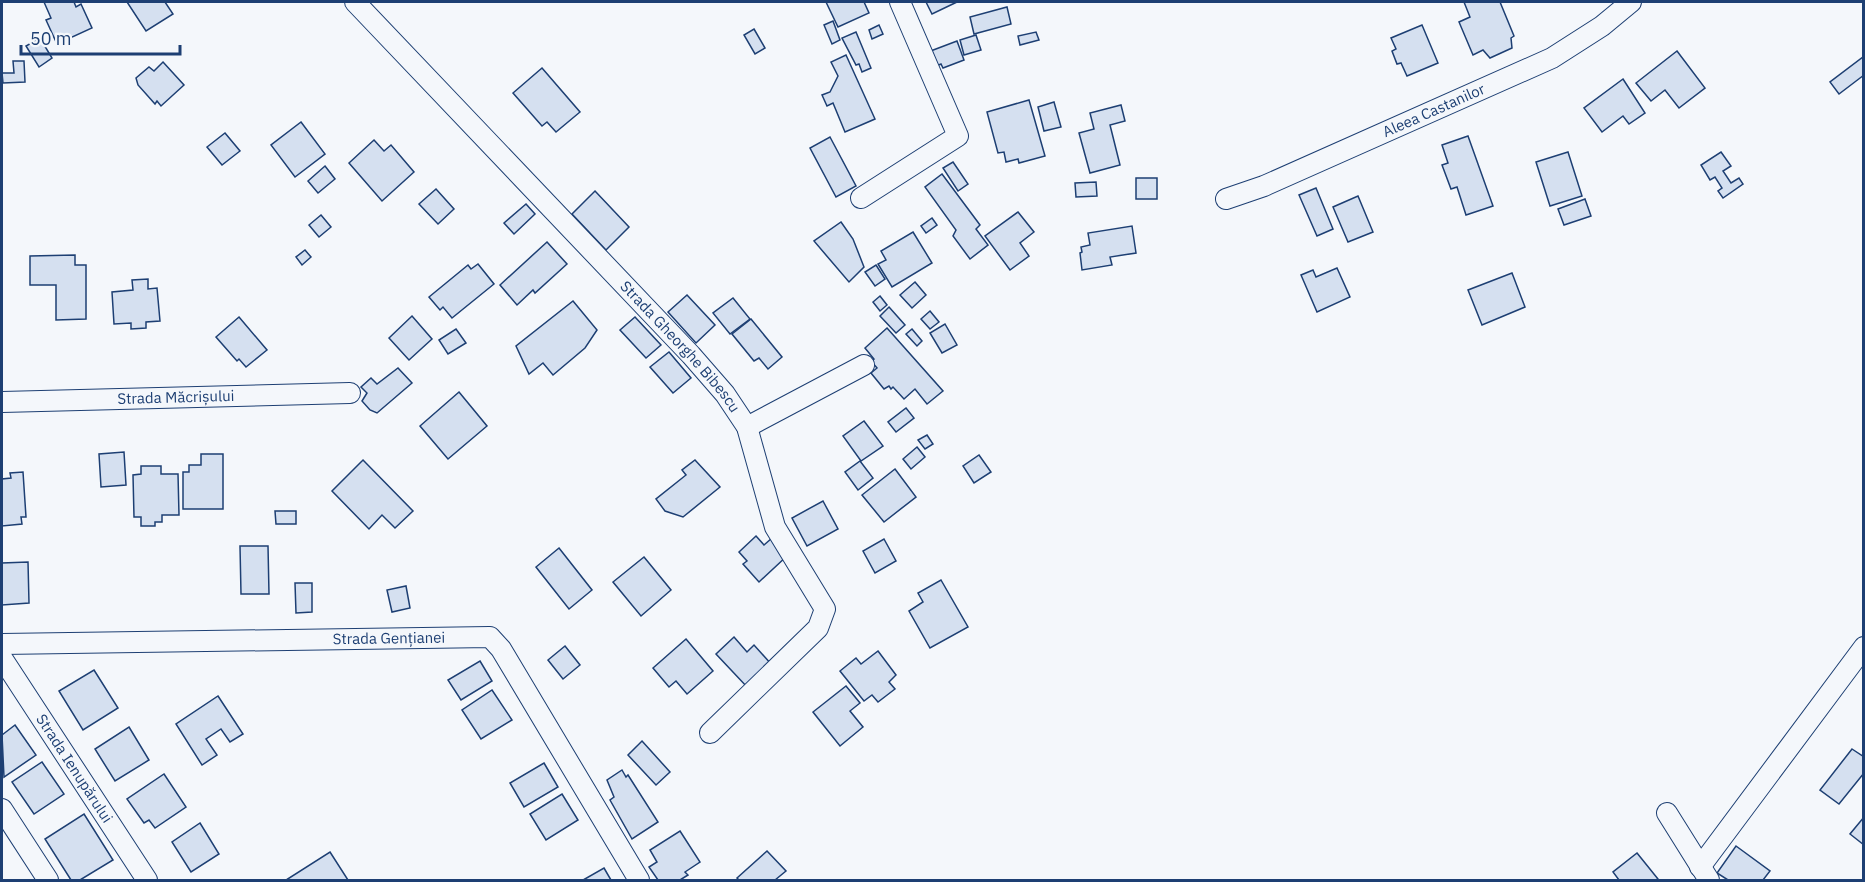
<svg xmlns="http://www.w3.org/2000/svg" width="1865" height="882" font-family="'IBM Plex Sans',sans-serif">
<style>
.building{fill:#d5e0f0;stroke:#1d3f73;stroke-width:1.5}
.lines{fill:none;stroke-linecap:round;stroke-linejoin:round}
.minor-casing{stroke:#1d3f73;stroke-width:22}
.minor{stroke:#f4f7fb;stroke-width:20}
.labels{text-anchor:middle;stroke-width:4.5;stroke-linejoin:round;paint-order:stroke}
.street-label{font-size:15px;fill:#1d3f73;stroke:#f4f7fb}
</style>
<rect width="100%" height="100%" fill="#f4f7fb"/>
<!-- building -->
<g class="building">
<path d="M44,2H74L76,7L81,4L92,28L57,44L46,20L51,18Z"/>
<path d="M127,2H165L173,14L146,31Z"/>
<path d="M826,2H864L869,13L838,27Z"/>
<path d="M926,2H957L932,14Z"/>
<path d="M1464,2H1500L1514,36L1511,38L1512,48L1490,58L1483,50L1473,55L1459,22L1470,17Z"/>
<path d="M1007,7L1011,24L974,34L970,17Z"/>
<path d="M833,21L840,40L832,44L824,25Z"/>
<path d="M879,25L883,34L872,39L869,30Z"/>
<path d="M1422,25L1438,63L1407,76L1401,63L1397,64L1392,51L1396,49L1391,38Z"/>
<path d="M754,29L765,48L755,54L744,35Z"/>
<path d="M856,32L871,68L862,72L859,64L856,65L842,38Z"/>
<path d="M1036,32L1039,40L1020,45L1018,36Z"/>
<path d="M976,35L981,50L964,55L960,40Z"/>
<path d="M40,38L52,58L39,67L26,46Z"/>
<path d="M957,41L964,60L943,68L941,64L934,67L928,52Z"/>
<path d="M1677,51L1705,88L1679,108L1665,90L1651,101L1636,83Z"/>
<path d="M846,55L875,119L845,132L833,103L827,106L822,95L830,92L838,76L831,62Z"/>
<path d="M1863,57L1864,75L1839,94L1830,82Z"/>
<path d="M13,61H24L25,82L3,83L2,73H14Z"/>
<path d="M163,62L184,85L161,106L157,101L155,104L138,85L136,78L149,67L154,71Z"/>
<path d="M542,68L580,112L556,132L547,122L542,126L513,93Z"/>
<path d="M1623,79L1645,113L1629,124L1623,116L1602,132L1584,108Z"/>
<path d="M1029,100L1045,156L1019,163L1018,159L1006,162L1004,152L998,153L987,112Z"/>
<path d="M1054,102L1061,127L1044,131L1038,107Z"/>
<path d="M1121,105L1125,121L1110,125L1120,165L1090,173L1079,133L1094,129L1090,113Z"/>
<path d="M301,122L325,154L295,177L271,145Z"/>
<path d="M225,133L240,151L222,165L207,147Z"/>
<path d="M1468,136L1493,206L1466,215L1457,187L1451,189L1442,165L1448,163L1442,145Z"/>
<path d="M830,137L856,186L836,197L810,148Z"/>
<path d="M374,140L384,151L391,145L414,172L382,201L349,163Z"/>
<path d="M1568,152L1582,196L1550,206L1536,162Z"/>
<path d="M1721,152L1731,166L1723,171L1731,183L1739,178L1743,184L1723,198L1718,191L1722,188L1715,177L1710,180L1701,165Z"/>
<path d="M953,162L968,184L958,191L943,168Z"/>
<path d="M325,166L335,179L318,193L308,181Z"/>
<path d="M942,174L980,225L976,229L988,245L970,259L953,236L956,230L925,187Z"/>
<rect x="1136" y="178" width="21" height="21"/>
<path d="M1096,182L1097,196L1076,197L1075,183Z"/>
<path d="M1316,188L1333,229L1317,236L1299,195Z"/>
<path d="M436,189L454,209L438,224L419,204Z"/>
<path d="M595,191L629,227L606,250L572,214Z"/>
<path d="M1358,196L1373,232L1348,242L1333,207Z"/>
<path d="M1585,199L1591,216L1564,225L1558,209Z"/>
<path d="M526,204L535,214L514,234L504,223Z"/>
<path d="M1018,212L1034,232L1020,243L1029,256L1010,270L985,236Z"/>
<path d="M321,215L331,227L319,237L309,225Z"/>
<path d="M932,218L937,225L926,233L921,226Z"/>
<path d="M841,222L853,239L864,267L849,282L814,241Z"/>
<path d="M1132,226L1136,253L1110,257L1112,265L1082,270L1080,253L1082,252L1081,247L1090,245L1088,233Z"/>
<path d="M913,232L932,263L892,287L878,264L886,260L881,251Z"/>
<path d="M547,242L567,264L535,293L533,290L517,305L500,285Z"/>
<path d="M305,250L311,257L302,265L296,257Z"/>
<path d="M75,255V265H86V319L56,320V285H30V256Z"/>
<path d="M478,264L494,284L452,318L443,307L440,310L429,297L468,265L471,269Z"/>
<path d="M876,265L885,279L875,286L865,272Z"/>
<path d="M1337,268L1350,297L1317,312L1301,275L1313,270L1316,277Z"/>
<path d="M1512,273L1525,307L1482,325L1468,290Z"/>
<path d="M148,279V289L157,288L160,321L146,322V328L131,329V323L114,324L112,292L133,290L132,280Z"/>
<path d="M915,282L926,295L912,308L900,295Z"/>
<path d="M687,295L715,325L696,343L668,312Z"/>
<path d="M880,296L887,305L880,311L873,302Z"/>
<path d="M733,298L750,319L730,334L713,313Z"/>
<path d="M573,301L597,330L585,348L553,375L543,363L529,374L516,346Z"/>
<path d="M889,307L905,325L896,333L880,316Z"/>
<path d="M930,311L939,322L930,329L921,319Z"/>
<path d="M412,316L432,339L409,360L389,338Z"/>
<path d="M239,317L267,350L246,367L239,359L237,361L216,337Z"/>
<path d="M635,317L661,345L646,358L620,330Z"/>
<path d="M751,319L782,357L768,369L759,358L754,361L732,334Z"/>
<path d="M945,324L957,345L942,353L930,333Z"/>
<path d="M887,328L943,391L927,404L915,389L904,399L893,387L891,389L889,386L884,389L871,373L877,368L871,361L874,359L865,348Z"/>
<path d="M456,329L466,343L448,354L439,340Z"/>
<path d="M912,329L922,341L917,346L906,334Z"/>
<path d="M669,352L691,378L673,393L650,367Z"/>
<path d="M398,368L412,383L377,413L370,410L362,401L367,393L361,387L371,378L377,384Z"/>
<path d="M459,392L487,426L448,459L420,426Z"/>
<path d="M906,408L914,418L896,432L888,422Z"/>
<path d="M864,421L883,446L861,461L843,436Z"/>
<path d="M927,435L933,444L925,449L918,440Z"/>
<path d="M917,447L925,457L911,469L903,459Z"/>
<path d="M124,452L126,485L101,487L99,454Z"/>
<path d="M201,454H223V509H183V472H189V465H201Z"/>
<path d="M979,455L991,472L974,483L963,466Z"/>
<path d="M363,460L413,511L395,528L382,515L369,529L332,491Z"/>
<path d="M695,460L720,487L683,517L665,511L656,499L686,475L682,470Z"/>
<path d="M860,461L873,478L858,490L845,472Z"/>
<path d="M141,466H161V474H178L179,515H162V522H155V526H141V517H134L133,475L141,474Z"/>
<path d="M895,469L916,497L884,522L862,495Z"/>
<path d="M23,472L26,517H21L22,524L2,526V479L11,478L10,473Z"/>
<path d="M823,501L838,529L807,546L792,518Z"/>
<path d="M275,511H296V524H276Z"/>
<path d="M756,536L764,545L772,538L788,555L759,582L743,564L747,561L739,552Z"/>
<path d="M884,539L896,561L875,573L863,551Z"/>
<path d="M240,546H268L269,594H241Z"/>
<path d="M559,548L592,590L569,609L536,567Z"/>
<path d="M644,557L671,590L641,616L613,582Z"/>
<path d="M28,562L29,603L2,605V563Z"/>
<path d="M941,580L968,627L930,648L909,611L923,602L918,593Z"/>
<path d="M295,583H312V612L296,613Z"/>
<path d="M406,586L410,608L392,612L387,590Z"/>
<path d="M734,637L747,652L754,645L772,665L748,688L716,654Z"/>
<path d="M686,639L713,671L687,694L676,681L669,687L653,668Z"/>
<path d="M565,646L580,665L563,679L548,660Z"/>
<path d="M878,651L896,675L889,682L895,689L878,702L872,695L864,701L840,671L856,658L861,664Z"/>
<path d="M480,661L492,681L461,700L448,680Z"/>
<path d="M94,670L118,708L83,730L59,691Z"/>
<path d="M846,686L860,703L850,711L863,727L840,746L813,712Z"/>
<path d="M492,690L512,720L481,739L462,710Z"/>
<path d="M218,696L243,734L230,742L221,729L206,739L217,755L202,765L176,724Z"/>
<path d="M15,725L36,755L4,777L2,735Z"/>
<path d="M129,727L149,760L115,781L95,749Z"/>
<path d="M642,741L670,772L656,785L628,755Z"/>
<path d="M1852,749L1864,757V773L1839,804L1820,790Z"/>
<path d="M42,762L64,794L34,814L12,782Z"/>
<path d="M544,763L558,787L524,807L510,783Z"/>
<path d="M622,770L626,777L628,775L658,822L632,839L610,800L614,797L607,780Z"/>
<path d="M164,774L186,807L155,828L149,820L144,823L127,799Z"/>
<path d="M562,794L578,820L546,840L530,814Z"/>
<path d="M84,814L113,860L80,880H71L45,839Z"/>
<path d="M1864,817V845L1850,834Z"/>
<path d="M200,823L219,854L191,872L172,842Z"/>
<path d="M680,831L700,862L685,872L688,875L680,880H658L649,867L657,862L650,850Z"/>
<path d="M1736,846L1770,871L1763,880H1728L1717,873Z"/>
<path d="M767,851L786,871L775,880H739L737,878Z"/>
<path d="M330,852L348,880H286Z"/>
<path d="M1637,853L1658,879L1656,880H1619L1613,872Z"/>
<path d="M604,868L611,880H583Z"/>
</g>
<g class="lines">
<!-- minor casing -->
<g class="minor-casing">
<g id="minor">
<path id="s1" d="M355,2L691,355L725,394L747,427L775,527L825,609L818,628L710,733"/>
<path d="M861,198L958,136L900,2"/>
<path id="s2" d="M1226,199L1264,186L1552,58L1602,26L1631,2"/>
<path id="s3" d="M2,402L350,393"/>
<path d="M747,427L864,365"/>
<path id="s4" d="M2,644L490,637L501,649L639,880"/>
<path id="s5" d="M2,658L147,880"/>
<path d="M2,809L48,880"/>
<path d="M1667,813L1709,880"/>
<path d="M1700,867L1864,647"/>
</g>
</g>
<!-- minor -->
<use href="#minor" class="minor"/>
</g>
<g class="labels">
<!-- street labels -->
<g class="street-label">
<text dy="5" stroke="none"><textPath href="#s2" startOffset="226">Aleea Castanilor</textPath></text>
<text dy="5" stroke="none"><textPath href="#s1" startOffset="474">Strada Gheorghe Bibescu</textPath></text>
<text dy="5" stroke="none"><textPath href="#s3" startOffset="174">Strada Măcrișului</textPath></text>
<text dy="5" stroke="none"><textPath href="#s4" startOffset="387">Strada Gențianei</textPath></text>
<text dy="5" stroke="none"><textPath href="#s5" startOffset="132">Strada Ienupărului</textPath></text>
</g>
</g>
<!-- border -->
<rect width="1865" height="882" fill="none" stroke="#1d3f73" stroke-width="6"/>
<!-- scale -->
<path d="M21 45v9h159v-9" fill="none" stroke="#1d3f73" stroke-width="3"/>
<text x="30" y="45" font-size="18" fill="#1d3f73" stroke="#f4f7fb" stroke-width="4.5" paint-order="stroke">50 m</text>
</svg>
